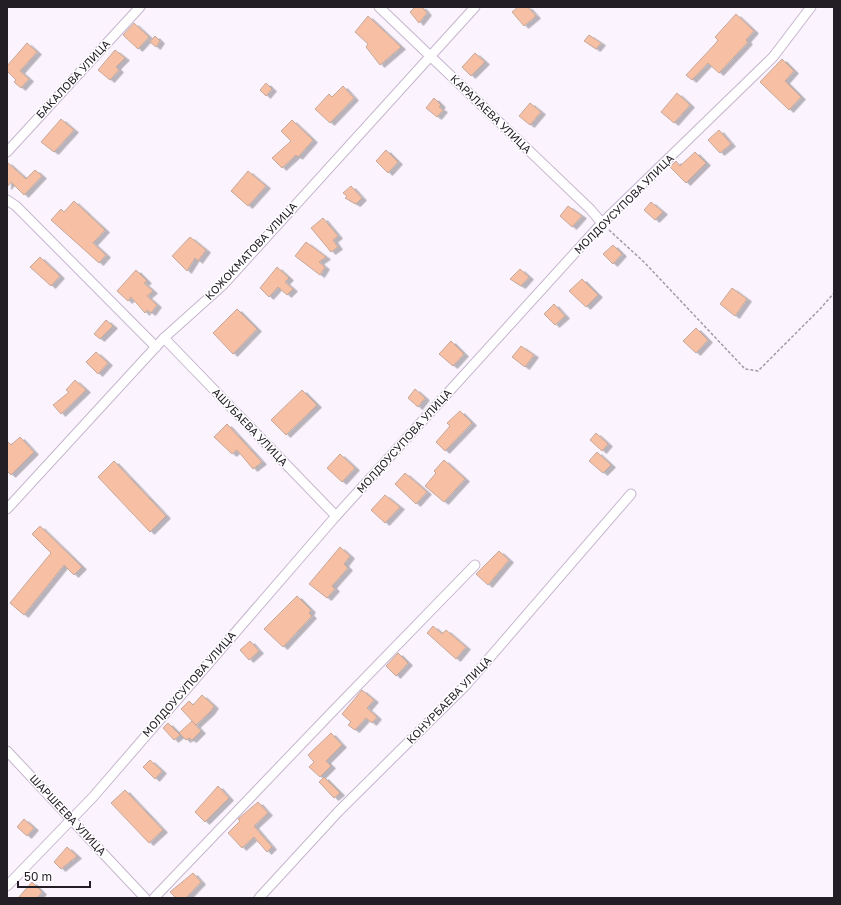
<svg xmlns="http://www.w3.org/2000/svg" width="841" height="905" font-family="'Golos Text',sans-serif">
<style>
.building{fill:#f7bfa4;stroke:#c6a89a;filter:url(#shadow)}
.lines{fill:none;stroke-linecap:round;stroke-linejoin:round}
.minor-casing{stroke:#c6b5ce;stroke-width:11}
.path{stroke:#a19ba5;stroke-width:1.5;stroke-dasharray:3 2;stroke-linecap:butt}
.minor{stroke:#fff;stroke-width:9}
.labels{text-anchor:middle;stroke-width:3;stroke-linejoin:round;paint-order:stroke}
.street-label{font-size:11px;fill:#231d26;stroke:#fff}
</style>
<defs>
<filter id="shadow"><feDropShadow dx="4.5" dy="2.5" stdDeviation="0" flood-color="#0004"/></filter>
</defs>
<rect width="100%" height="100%" fill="#fbf4ff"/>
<!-- building -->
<g class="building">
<path d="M415,7H422L427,13L419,23L410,12Z"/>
<path d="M518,7H528L536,16L524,26L512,12Z"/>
<path d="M736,14L754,31L746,40L748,42L719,73L708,63L692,80L686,75L716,43L718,40L715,37Z"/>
<path d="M368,16L401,47L380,65L366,47L368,44L355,32Z"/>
<path d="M134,23L149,37L138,49L123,35Z"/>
<path d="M589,35L601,43L596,49L584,41Z"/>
<path d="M155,36L160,41L156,47L150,42Z"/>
<path d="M27,43L37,52L20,71L29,79L21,88L14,82L16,80L7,71V66Z"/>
<path d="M115,50L125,58L116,67L119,70L110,80L98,70Z"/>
<path d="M475,53L485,62L471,76L462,67Z"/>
<path d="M782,59L794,71L785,81L801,97L789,110L760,82Z"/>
<path d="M266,83L272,89L266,96L260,90Z"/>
<path d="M343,86L354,98L330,123L315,109L329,94L332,97Z"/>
<path d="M677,93L690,105L674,123L661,112Z"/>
<path d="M434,98L441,105L439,107L443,110L437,117L426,108Z"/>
<path d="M530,103L541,112L530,125L519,116Z"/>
<path d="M61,119L74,130L54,152L41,142Z"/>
<path d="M292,120L313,140L298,157L296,155L282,168L272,158L291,141L281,131Z"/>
<path d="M719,130L731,144L720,153L708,140Z"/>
<path d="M386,150L398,162L388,173L376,161Z"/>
<path d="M695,152L706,163L686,183L670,167L676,161L680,166Z"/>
<path d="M7,162L26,179L35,170L42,176L24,195L11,182L7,187Z"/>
<path d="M248,171L266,186L248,206L231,191Z"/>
<path d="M351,186L362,198L356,204L345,198L347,196L343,193Z"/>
<path d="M74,201L105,230L93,243L106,255L99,263L51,220L61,209L64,212Z"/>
<path d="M651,202L663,212L655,220L644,210Z"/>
<path d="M568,206L582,216L572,227L560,216Z"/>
<path d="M323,218L338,236L333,240L338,247L331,252L311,228Z"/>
<path d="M190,237L206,250L198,261L195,258L187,271L172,256Z"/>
<path d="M306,242L326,257L319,262L325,267L320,275L295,256Z"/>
<path d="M613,245L622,254L613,264L603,254Z"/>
<path d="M40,257L60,276L51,286L30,267Z"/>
<path d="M277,267L289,278L285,282L293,289L287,295L278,287L269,297L260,288Z"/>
<path d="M520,269L529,277L521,286L510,279Z"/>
<path d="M136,270L147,281L144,283L153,291L147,296L157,305L151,313L147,310L145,313L131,297L128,301L117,291Z"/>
<path d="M582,279L598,295L586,307L569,291Z"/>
<path d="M732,288L747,299L735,316L720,304Z"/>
<path d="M554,304L565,316L555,325L544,314Z"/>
<path d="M237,309L257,329L233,354L213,333Z"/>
<path d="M106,320L113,326L100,339L94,334Z"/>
<path d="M696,328L708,340L696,353L683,341Z"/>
<path d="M451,341L464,354L453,366L439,354Z"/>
<path d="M521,346L534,355L525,367L512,357Z"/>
<path d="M96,352L108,363L98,374L86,362Z"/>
<path d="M75,380L86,390L61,414L53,405L69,392L66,390Z"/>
<path d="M415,389L425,398L418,407L408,398Z"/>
<path d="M302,390L317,405L286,435L271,420Z"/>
<path d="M460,411L472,423L445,451L436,442L450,426L447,423Z"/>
<path d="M227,424L262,462L253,469L237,450L232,454L214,437Z"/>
<path d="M596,433L608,444L602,451L590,440Z"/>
<path d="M20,437L34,452L11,475L7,471V441L11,445Z"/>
<path d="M597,452L611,465L603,473L589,461Z"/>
<path d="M340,454L355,468L342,482L327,468Z"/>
<path d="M444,460L465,479L444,502L425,486L436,473L434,471Z"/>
<path d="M114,461L166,516L150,532L98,477Z"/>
<path d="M405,473L427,492L416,504L395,484Z"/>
<path d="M385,495L400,507L385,523L371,510Z"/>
<path d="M40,526L82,567L74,575L64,565L24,615L10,603L51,553L32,534Z"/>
<path d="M340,547L350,556L344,564L348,568L332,586L335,589L327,598L309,584Z"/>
<path d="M499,551L509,560L488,585L476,574Z"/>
<path d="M297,596L311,610L309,613L312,616L283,647L264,629Z"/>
<path d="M433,626L442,634L446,630L466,647L456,659L427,633Z"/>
<path d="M250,641L259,651L249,660L240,650Z"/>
<path d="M398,653L408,663L396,676L386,666Z"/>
<path d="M362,690L374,700L367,708L377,717L372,723L366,718L355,730L348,725L351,722L342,714Z"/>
<path d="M202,695L214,706L210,712L196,725L181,709L189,701L193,705Z"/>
<path d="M192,721L201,731L192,740L189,738L186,740L179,733Z"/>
<path d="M168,723L180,735L174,740L163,728Z"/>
<path d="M331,733L342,745L326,761L331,766L320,777L309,767L314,762L308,755Z"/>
<path d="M150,760L162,771L155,779L143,767Z"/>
<path d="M324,777L340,793L334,798L319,782Z"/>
<path d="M218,786L229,798L205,822L195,812Z"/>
<path d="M125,790L163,830L149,843L111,803Z"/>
<path d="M258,802L268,813L254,826L272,847L267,852L254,837L242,848L228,833L240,821L238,819Z"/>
<path d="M24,819L34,828L27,836L17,827Z"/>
<path d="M67,847L77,856L61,869L54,862Z"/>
<path d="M193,873L201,882L186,898H176L170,892Z"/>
<path d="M32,882L42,892L37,898H18Z"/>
</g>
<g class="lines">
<!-- minor casing -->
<g class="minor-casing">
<g id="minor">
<path d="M379,7L590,209L602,223"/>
<path d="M7,152L140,7"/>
<path d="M7,200L16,206L156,347"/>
<path d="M164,338L336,516"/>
<path d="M7,509L164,338L223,285L475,7"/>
<path d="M7,751L145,898"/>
<path d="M7,886L93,797L336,516L602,223L773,57L811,7"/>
<path d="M154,898L333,711L475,565"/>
<path d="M259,898L338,812L466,685L631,494"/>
</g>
</g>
<!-- path -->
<path class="path" d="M609,230L644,262L745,369L758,371L821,308L834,293"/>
<!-- minor -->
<use href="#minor" class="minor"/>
</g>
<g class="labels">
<!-- street labels -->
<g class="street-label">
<text transform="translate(73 79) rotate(-47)" y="4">БАКАЛОВА УЛИЦА</text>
<text transform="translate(491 114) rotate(44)" y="4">КАРАЛАЕВА УЛИЦА</text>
<text transform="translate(624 204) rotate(-45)" y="4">МОЛДОУСУПОВА УЛИЦА</text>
<text transform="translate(251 251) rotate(-47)" y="4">КОЖОКМАТОВА УЛИЦА</text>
<text transform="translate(250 427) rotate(46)" y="4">АШУБАЕВА УЛИЦА</text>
<text transform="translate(404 441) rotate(-48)" y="4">МОЛДОУСУПОВА УЛИЦА</text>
<text transform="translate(189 684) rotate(-49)" y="4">МОЛДОУСУПОВА УЛИЦА</text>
<text transform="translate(449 700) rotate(-46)" y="4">КОНУРБАЕВА УЛИЦА</text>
<text transform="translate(68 815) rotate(47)" y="4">ШАРШЕЕВА УЛИЦА</text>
</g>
</g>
<!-- border -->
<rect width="841" height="905" fill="none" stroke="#231d26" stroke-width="16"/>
<!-- scale -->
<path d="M18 881v6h72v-6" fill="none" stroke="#231d26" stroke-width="2"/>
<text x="24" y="881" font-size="12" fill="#231d26" stroke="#ffffff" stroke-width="3" paint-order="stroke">50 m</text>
</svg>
